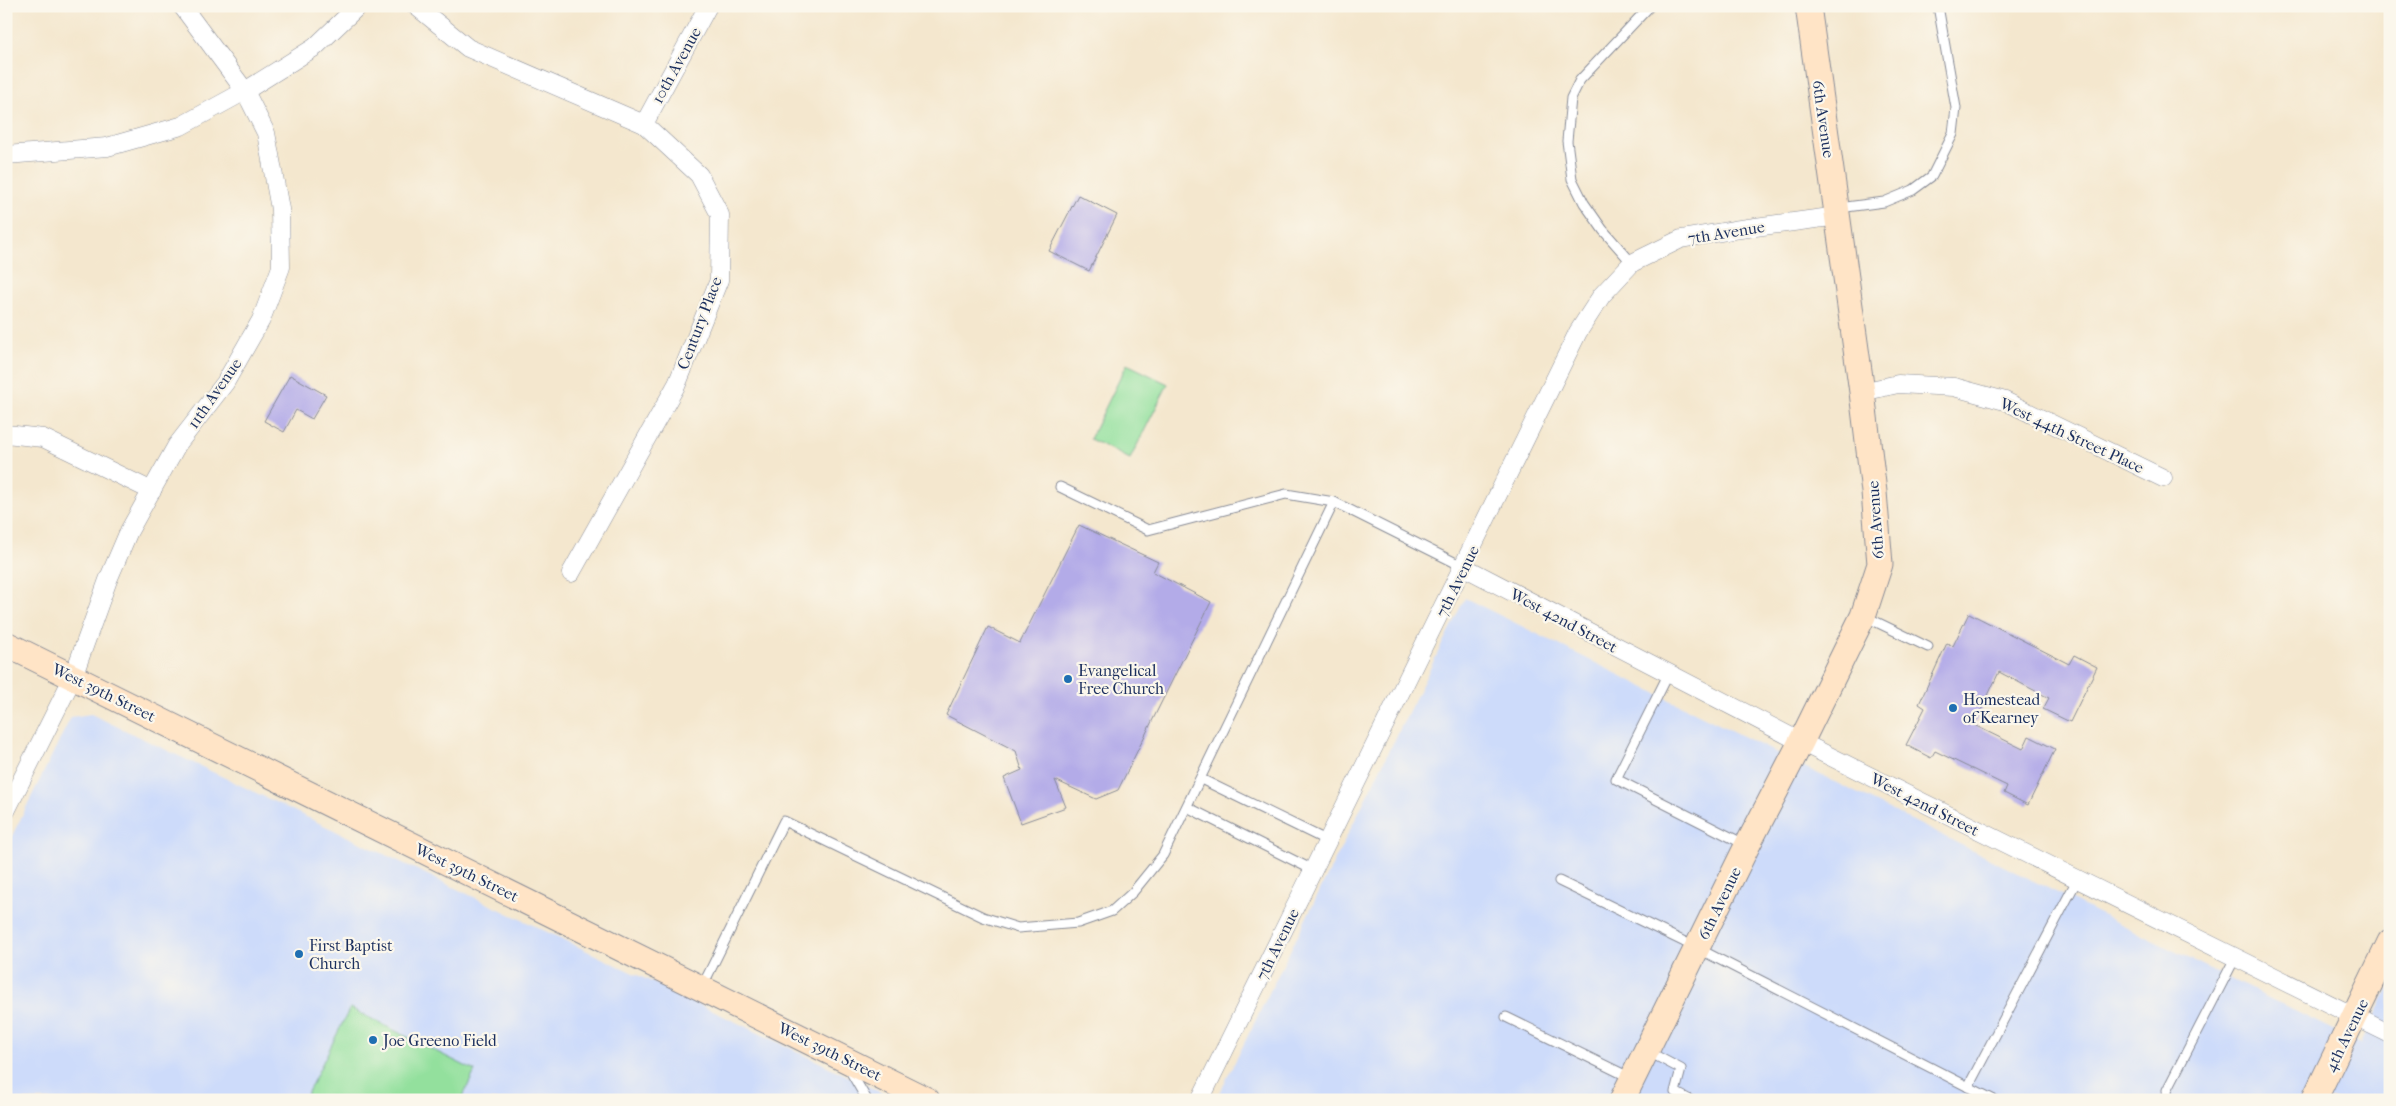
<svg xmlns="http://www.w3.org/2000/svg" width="2396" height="1106" font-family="'IM FELL French Canon',serif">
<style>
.built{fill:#cddbfa}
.green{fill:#93e09d;stroke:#57887e}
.building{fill:#b3abe8}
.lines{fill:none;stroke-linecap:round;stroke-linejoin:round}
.lane-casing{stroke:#888b96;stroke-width:11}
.street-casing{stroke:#888b96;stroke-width:19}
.secondary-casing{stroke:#888b96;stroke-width:27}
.lane{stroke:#fff;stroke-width:9}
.street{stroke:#fff;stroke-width:18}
.secondary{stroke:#ffe4c6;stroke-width:25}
.poi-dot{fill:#1f6fb2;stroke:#fbf7ec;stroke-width:2}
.labels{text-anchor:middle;stroke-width:4.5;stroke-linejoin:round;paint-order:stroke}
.street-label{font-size:16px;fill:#1b2f5e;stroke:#fbf7ec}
.poi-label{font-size:16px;fill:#1b2f5e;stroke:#fbf7ec;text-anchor:start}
</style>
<rect width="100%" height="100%" fill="#fbf7ec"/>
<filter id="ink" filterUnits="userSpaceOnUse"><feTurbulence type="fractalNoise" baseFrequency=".02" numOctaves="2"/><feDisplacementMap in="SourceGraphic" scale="10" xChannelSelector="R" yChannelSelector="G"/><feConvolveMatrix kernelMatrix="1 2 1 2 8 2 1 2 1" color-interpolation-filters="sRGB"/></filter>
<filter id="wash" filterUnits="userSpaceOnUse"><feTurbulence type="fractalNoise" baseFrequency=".0096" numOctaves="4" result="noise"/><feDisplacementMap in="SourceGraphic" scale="20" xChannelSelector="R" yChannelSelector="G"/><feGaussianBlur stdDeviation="1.12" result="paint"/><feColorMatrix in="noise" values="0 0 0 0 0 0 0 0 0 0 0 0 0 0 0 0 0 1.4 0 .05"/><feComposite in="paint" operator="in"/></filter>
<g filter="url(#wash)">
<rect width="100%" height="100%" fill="#f4e7ce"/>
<!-- built -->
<g class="built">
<path d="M1465,598L2361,1044L2390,985V1100H1216Z"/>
<path d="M91,714L813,1059L896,1100H6V848L71,717Z"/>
</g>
<!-- green -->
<g class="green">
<path d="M1127,364L1168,384L1130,459L1090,439Z"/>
<path d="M350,1008L475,1071L461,1100H304Z"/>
</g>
<g id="blocks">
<!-- building -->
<g class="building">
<path d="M1078,195L1117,215L1089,271L1049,251Z"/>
<path d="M290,375L326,395L312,419L296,410L284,432L264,421Z"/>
<path d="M1079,525L1158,562L1153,572L1211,602L1118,790L1096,799L1055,780L1066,807L1021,823L1004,778L1022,770L1016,751L946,715L988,627L1020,643Z"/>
<path d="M1969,613L2069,664L2074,655L2097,667L2070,722L2043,709L2049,698L1999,672L1974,725L2023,749L2029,736L2055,749L2028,805L2004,793L2007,786L1935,751L1931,758L1906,745L1925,708L1919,704L1947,643L1953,646Z"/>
</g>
</g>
</g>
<g filter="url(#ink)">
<use href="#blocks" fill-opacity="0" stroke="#888b96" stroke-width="1"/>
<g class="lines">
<!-- lane casing -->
<g class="lane-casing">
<g id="lane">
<path d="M1839,208L1884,202L1913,190L1932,176L1953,134L1956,108L1938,6"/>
<path d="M1632,263L1603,230L1584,203L1572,179L1567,141L1571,98L1580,80L1650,6"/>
<path d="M1060,487L1148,530L1286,494L1334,502L1464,567"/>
<path d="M1864,616L1928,647"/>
<path d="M1668,675L1616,779L1746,845"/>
<path d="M1201,779L1328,841"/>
<path d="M1187,807L1313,870"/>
<path d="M1559,881L1697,948L1994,1100"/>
<path d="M702,987L784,821L983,917L1018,928L1078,923L1112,911L1133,892L1163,855L1334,502"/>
<path d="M1506,1017L1631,1078"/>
<path d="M1647,1051L1681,1069L1675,1092L1690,1100"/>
<path d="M849,1069L867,1100"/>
<path d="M1968,1087L2077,880"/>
<path d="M2168,1100L2167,1090L2235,958"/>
</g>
</g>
<!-- street casing -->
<g class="street-casing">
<g id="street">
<path d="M416,6L468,48L644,124L699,175L720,215L719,280L677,384L571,573"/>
<path d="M644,124L708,6"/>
<path d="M6,155L107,147L181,126L245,91L315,47L358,6"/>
<path d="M1862,392L1898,384L1954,387L2005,401L2163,478"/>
<path d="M6,434L43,438L152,491"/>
<path d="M1464,567L1801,742L2390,1034"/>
<path d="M6,811L73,677L108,580L129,531L177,445L225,383L261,320L281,267L280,209L266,133L245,91L182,6"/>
<path d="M1200,1100L1578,332L1602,295L1632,263L1681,239L1733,230L1838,216"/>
</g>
</g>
<!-- secondary casing -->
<g class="secondary-casing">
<g id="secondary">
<path d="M6,644L927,1100"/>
<path d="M1622,1100L1747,846L1801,742L1863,616L1880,564L1874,492L1862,392L1808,6"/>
<path d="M2314,1100L2390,942"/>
</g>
</g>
<!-- lane -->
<use href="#lane" class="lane"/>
<!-- street -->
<use href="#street" class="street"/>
<!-- secondary -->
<use href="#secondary" class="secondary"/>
</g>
</g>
<!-- markers -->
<g class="poi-dot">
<circle cx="1068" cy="679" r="5"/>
<circle cx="1953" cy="708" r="5"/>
<circle cx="299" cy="954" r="5"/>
<circle cx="373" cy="1040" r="5"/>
</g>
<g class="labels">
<!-- street labels -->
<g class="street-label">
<text transform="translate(676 65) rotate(-61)" y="6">10th Avenue</text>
<text transform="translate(1824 119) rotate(82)" y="6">6th Avenue</text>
<text transform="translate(1726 232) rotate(-9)" y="6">7th Avenue</text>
<text transform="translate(699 323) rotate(-69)" y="6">Century Place</text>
<text transform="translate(214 393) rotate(-55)" y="6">11th Avenue</text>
<text transform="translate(2072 435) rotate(25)" y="6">West 44th Street Place</text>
<text transform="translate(1875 520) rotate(-94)" y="6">6th Avenue</text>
<text transform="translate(1457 581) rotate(-64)" y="6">7th Avenue</text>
<text transform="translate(1564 620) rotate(28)" y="6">West 42nd Street</text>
<text transform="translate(104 692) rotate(26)" y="6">West 39th Street</text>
<text transform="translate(1925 804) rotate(27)" y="6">West 42nd Street</text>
<text transform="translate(467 872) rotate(26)" y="6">West 39th Street</text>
<text transform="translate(1719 903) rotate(-64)" y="6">6th Avenue</text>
<text transform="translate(1277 944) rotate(-64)" y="6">7th Avenue</text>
<text transform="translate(2346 1035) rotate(-64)" y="6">4th Avenue</text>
<text transform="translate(830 1051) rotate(26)" y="6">West 39th Street</text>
</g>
<!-- poi labels -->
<g class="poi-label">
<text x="1078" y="676">Evangelical<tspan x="1078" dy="18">Free Church</tspan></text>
<text x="1963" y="705">Homestead<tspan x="1963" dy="18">of Kearney</tspan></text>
<text x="309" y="951">First Baptist<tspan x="309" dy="18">Church</tspan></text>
<text x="383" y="1046">Joe Greeno Field</text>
</g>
</g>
<!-- margin -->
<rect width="2396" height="1106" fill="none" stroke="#fbf7ec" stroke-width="25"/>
</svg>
